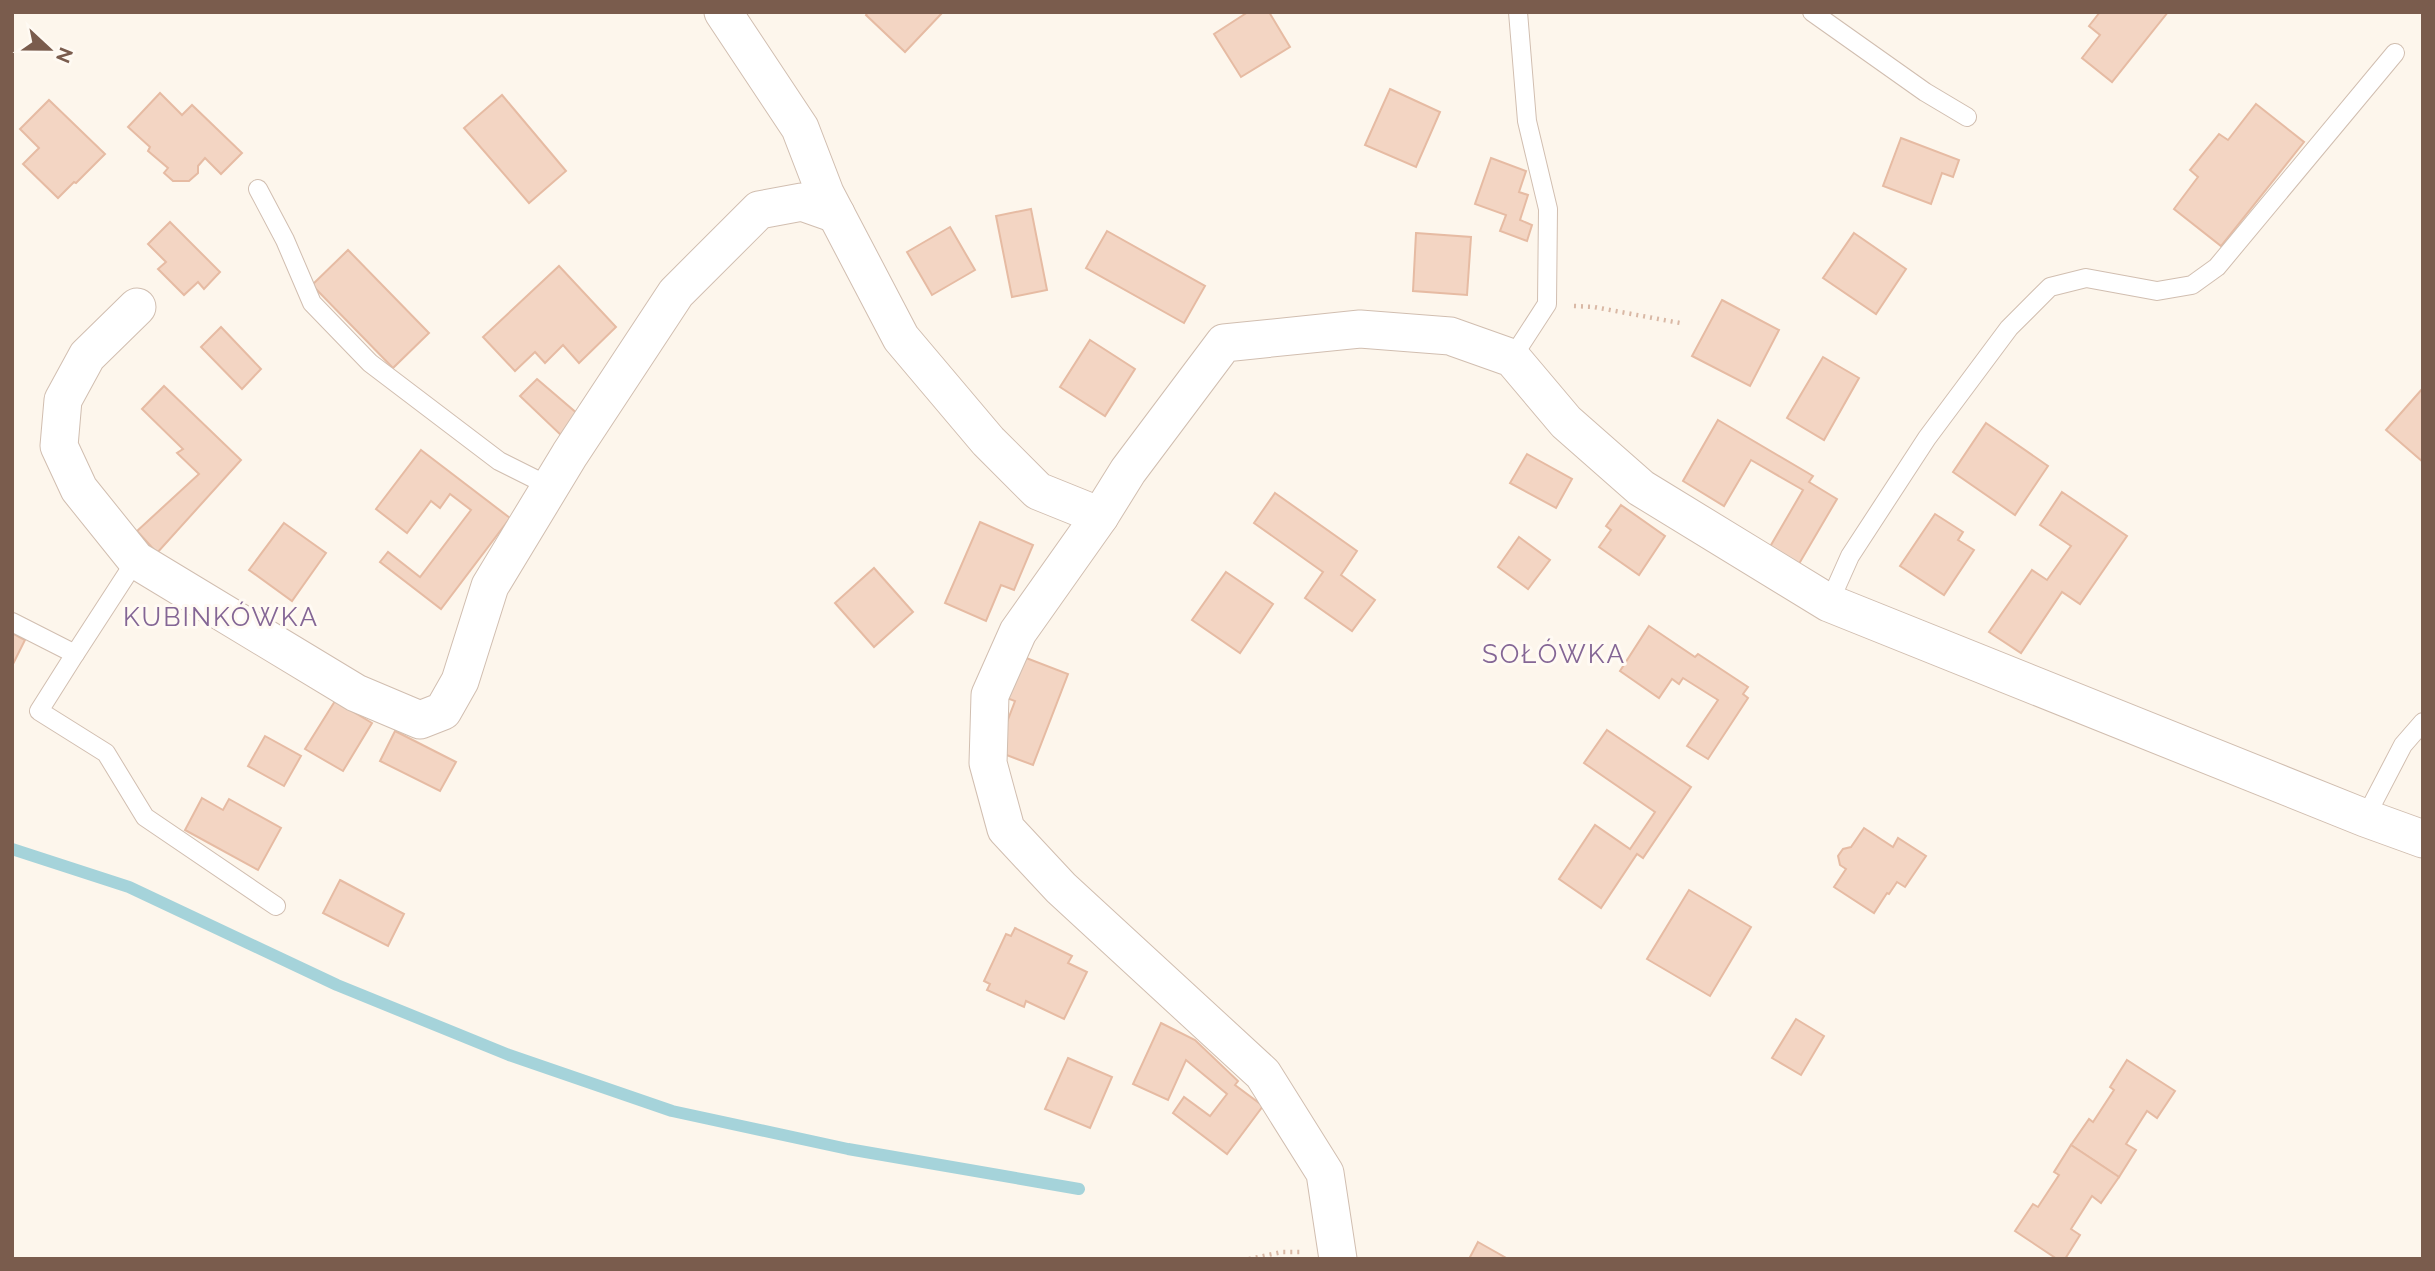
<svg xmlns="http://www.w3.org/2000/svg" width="2435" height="1271" font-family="Raleway,sans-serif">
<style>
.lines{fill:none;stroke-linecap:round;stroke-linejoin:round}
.stream{stroke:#a5d3da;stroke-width:12}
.building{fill:#f3d5c3;stroke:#e6bba3;stroke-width:2}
.lane-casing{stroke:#d1beb0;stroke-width:20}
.street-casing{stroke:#d1beb0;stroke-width:39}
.path{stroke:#d9b8a5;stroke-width:4.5;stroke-dasharray:2 5;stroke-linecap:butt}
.lane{stroke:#fff;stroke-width:18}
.street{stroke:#fff;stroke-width:37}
.labels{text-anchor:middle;stroke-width:6;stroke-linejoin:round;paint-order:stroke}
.neighbourhood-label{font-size:26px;letter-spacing:2px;fill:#846695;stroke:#fffaf3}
</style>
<rect width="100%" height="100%" fill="#fdf6ec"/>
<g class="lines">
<!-- stream -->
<path class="stream" d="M12,849L129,887L337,985L509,1055L672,1111L848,1149L1079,1189"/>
</g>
<!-- building -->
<g class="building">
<path d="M868,12H943L905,52L866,15Z"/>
<path d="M1248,12H1269L1290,47L1241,77L1214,34Z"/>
<path d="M2100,12H2168L2112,82L2082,58L2100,35L2089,26Z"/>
<path d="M1390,89L1440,112L1416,167L1365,145Z"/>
<path d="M160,93L182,115L192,105L242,153L221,174L205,158L198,166V173L189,181H173L164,173L168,168L148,151L150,147L128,127Z"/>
<path d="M502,95L566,171L529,203L464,128Z"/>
<path d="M49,100L105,154L76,183L74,182L58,198L23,164L39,148L20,129Z"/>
<path d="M2256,104L2304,142L2221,246L2174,209L2198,177L2190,170L2219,134L2228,140Z"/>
<path d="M1901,138L1959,160L1953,177L1942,173L1931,204L1883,186Z"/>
<path d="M1491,158L1526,171L1519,192L1528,195L1520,220L1532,225L1527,241L1500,231L1506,215L1475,204Z"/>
<path d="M1031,209L1047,290L1012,297L996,216Z"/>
<path d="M170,222L220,272L204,289L198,282L184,295L158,269L166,262L148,244Z"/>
<path d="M950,227L975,270L932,295L907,252Z"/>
<path d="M1107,231L1205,286L1184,323L1086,268Z"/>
<path d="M1416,233L1471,237L1467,295L1413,291Z"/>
<path d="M1854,233L1906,269L1876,314L1823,278Z"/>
<path d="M348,250L429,333L393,368L312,285Z"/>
<path d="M559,266L616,327L579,363L563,345L545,363L535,352L515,371L483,337Z"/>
<path d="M1722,300L1779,330L1750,386L1692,356Z"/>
<path d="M221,327L261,369L242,389L201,347Z"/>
<path d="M1090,340L1135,369L1105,416L1060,387Z"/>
<path d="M1823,357L1859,378L1824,440L1787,418Z"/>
<path d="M537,379L579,415L564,438L520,396Z"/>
<path d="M164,386L241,460L157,553L137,531L199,474L177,453L183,449L142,409Z"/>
<path d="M2423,388V462L2386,430Z"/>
<path d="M1718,420L1813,476L1809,482L1837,499L1796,569L1767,552L1803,490L1751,460L1724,506L1683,481Z"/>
<path d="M1986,423L2048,466L2015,515L1953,472Z"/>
<path d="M421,450L510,518L441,609L380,562L388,552L420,577L471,510L450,494L440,508L431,501L407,533L376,509Z"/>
<path d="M1527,454L1572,479L1556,508L1510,483Z"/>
<path d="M2062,492L2127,536L2080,604L2062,592L2021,653L1989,632L2032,570L2047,580L2071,546L2040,525Z"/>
<path d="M1275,493L1357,551L1341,575L1375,600L1352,631L1305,598L1323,572L1254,523Z"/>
<path d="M1621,505L1665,536L1639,575L1599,547L1611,530L1606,526Z"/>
<path d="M1935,514L1963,532L1958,540L1974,550L1944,595L1900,566Z"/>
<path d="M980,522L1033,545L1014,590L1001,585L986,621L945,603Z"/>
<path d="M284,523L326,553L292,601L249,570Z"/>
<path d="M1519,537L1550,560L1528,589L1498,567Z"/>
<path d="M874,568L913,612L874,647L835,603Z"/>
<path d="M1226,572L1273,604L1240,653L1192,620Z"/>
<path d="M1649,626L1695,657L1698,654L1748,687L1743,694L1748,698L1708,759L1687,746L1718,700L1683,678L1679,684L1672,679L1659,698L1620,671Z"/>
<path d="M12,633L25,640L12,666Z"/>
<path d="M1021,656L1068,674L1033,765L996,751L1015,701L1004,697Z"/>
<path d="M335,701L372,723L343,771L305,749Z"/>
<path d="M1607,730L1691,787L1643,858L1637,854L1601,908L1559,879L1595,825L1630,849L1655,812L1584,763Z"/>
<path d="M395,731L456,762L440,791L380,761Z"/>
<path d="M265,736L301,756L284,786L248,766Z"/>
<path d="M202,798L223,810L229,799L281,828L258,870L185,830Z"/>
<path d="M1864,828L1893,847L1898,838L1926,856L1905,887L1897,882L1889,894L1887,893L1874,913L1834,887L1846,869L1840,865L1838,856L1843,849L1851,847Z"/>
<path d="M340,880L404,914L388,946L323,913Z"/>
<path d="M1689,890L1751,927L1710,996L1647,959Z"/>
<path d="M1015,928L1072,956L1068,963L1087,972L1064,1019L1026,1001L1024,1007L987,990L990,984L984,981L1006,934L1011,936Z"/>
<path d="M1796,1019L1824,1036L1801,1075L1772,1058Z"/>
<path d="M1161,1023L1195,1040L1238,1081L1235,1085L1263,1106L1227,1154L1173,1113L1184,1097L1210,1116L1227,1094L1186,1060L1168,1100L1133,1084Z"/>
<path d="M1068,1058L1112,1077L1090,1128L1045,1109Z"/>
<path d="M2127,1060L2175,1091L2157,1118L2147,1111L2126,1144L2136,1150L2119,1177L2071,1145L2089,1119L2093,1122L2114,1090L2110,1087Z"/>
<path d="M2071,1145L2119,1177L2101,1203L2092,1196L2071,1229L2080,1235L2065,1259H2057L2015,1231L2033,1204L2038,1207L2059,1175L2054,1172Z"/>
<path d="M1478,1242L1508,1259H1469Z"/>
</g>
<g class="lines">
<!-- lane casing -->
<g class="lane-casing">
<g id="lane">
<path d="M1812,12L1925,92L1967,117"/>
<path d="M258,189L285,240L312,303L370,363L499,461L551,487"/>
<path d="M1512,358L1547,304L1548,209L1527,121L1518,12"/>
<path d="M1829,603L1850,556L1927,438L2009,328L2050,287L2086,278L2157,291L2192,285L2217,267L2395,53"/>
<path d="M12,622L75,654L136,560"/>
<path d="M75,654L39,711L106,753L145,817L276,906"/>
<path d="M2365,818L2403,745L2423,722"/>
</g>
</g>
<!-- street casing -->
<g class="street-casing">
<g id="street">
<path d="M723,12L800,128L825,193L901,338L988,441L1038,491L1100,516"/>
<path d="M137,307L87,356L63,400L59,446L79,489L136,560L356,693L420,720L443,711L460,681L490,586L570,454L676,293L759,210L802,202L836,214"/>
<path d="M1338,1259L1325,1173L1263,1074L1061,888L1006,829L988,763L990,695L1018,632L1100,516L1128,471L1224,343L1360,329L1450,336L1512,358L1566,422L1641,488L1829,603L2365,818L2423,839"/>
</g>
</g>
<!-- path -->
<g class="path">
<path d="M1574,306L1594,307L1680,323"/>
<path d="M1249,1259L1282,1252H1300"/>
</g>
<!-- lane -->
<use href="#lane" class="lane"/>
<!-- street -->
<use href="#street" class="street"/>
</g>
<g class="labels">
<!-- neighbourhood labels -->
<g class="neighbourhood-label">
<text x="221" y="626">KUBINKÓWKA</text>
<text x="1554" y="663">SOŁÓWKA</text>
</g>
</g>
<!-- border -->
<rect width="2435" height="1271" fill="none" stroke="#7a5c4d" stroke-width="28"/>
<!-- north arrow -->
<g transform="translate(49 49) rotate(112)" stroke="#fffaf3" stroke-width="5" paint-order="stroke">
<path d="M0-5L12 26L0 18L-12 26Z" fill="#7a5c4d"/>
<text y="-10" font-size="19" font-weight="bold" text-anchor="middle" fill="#7a5c4d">N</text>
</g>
</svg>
